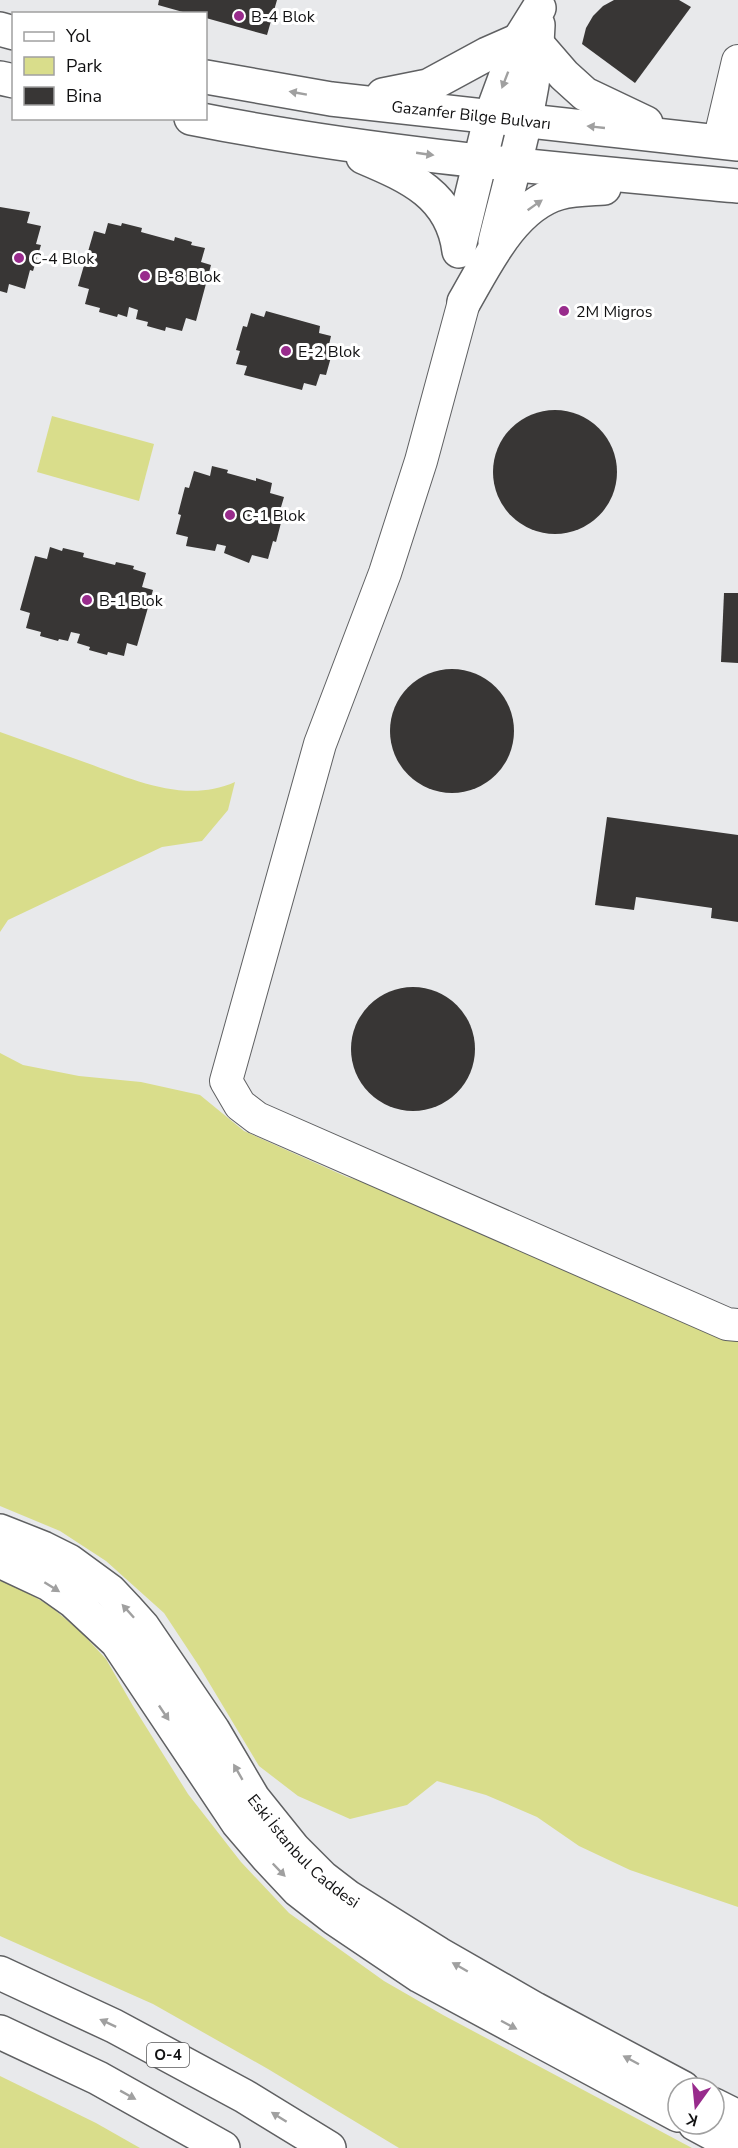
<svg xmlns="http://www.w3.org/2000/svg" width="738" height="2148" font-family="'Nunito Sans',sans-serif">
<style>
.green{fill:#d9dd8b}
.building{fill:#383635}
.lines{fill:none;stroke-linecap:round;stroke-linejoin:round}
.minor-casing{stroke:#5f6062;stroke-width:34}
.secondary-casing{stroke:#5f6062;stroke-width:36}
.primary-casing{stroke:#5f6062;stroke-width:36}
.motorway-casing{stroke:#5f6062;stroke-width:36}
.minor{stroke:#fff;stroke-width:32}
.secondary{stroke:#fff;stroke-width:33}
.primary{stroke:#fff;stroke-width:33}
.motorway{stroke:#fff;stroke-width:33}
.oneway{fill:#a0a0a0}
.poi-dot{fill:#982b8c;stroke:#fff;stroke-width:2}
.labels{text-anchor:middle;stroke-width:6;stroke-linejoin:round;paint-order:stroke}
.shield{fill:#fff;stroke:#585859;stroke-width:1.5}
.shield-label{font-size:15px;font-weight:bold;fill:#111112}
.poi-label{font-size:16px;fill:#111112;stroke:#fff;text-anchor:start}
.street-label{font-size:16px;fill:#111112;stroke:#fff}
</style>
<rect width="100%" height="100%" fill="#e8e9eb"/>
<!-- green -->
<g class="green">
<path d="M52,416L154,444L139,501L37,472Z"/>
<path d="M0,732C29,742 58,753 87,763C134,780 186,804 235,782L228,810L202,841L162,847L8,920L0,932Z"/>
<path d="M0,1053L23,1065L79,1076L141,1082L200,1095L244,1131L347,1177L539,1233L738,1341V1907L630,1870L579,1846L537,1817L486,1795L437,1781L407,1805L350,1819L298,1796L259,1766L199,1666L164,1613L106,1561L60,1531L0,1506Z"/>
<path d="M0,1581L18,1587L50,1606L80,1631L106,1659L133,1706L188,1794L241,1862L289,1913L384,1981L443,2015L692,2148H399L268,2069L153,2004L0,1936Z"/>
<path d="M0,2076L96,2123L140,2148H0Z"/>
</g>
<!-- building -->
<g class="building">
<path d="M159,0H277L267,35L206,18V14H190L158,5Z"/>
<path d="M614,0H679L691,7L635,83L582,44L586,28L593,16L603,6Z"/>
<path d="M0,207L30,212L27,223L41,226L36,244L41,245L33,271L30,270L25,289L9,284L7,293L0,291Z"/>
<path d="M108,223L121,226L122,223L142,228L141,232L174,241L175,237L192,242L191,245L205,248L201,262L211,265L196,321L186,318L182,331L166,327L165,331L147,326L148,322L136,319L138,310L129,307L127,317L118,314L117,317L99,312L100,308L85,304L89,289L78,286L94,231L105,234Z"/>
<path d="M266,311L320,326L319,333L331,336L328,349L333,350L326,375L320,374L316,386L304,383L302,390L244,375L247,366L236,364L240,351L236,350L243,326L247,327L251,313L264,317Z"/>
<circle cx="555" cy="472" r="62"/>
<path d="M212,466L228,470L227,473L256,481V478L272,483L270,493L284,497L279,514L283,515L276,542L273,541L268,559L252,555L249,563L224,553L226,546L217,544L215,551L186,546L188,537L176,534L181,515L178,514L185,487L189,488L194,471L210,476Z"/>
<path d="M50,547L62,551L63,548L84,553L83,557L115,565L116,562L134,566L133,569L146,573L142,587L153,590L137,646L127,643L124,656L108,652L107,655L89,650L90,647L77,643L80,634L71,632L68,641L59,639L58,641L40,636L41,632L26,628L30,613L20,610L35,556L47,559Z"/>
<path d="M724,593H738V663L721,662Z"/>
<circle cx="452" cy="731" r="62"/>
<path d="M607,817L738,835V922L711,918L712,908L636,897L634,910L595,905Z"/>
<circle cx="413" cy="1049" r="62"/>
</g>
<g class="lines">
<!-- minor casing -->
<g class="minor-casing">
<g id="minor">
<path d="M719,142L738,61"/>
<path d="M464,302L421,461L385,573L320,744L226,1081L240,1105L257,1118L727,1324L738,1325"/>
</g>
</g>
<!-- secondary casing -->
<g class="secondary-casing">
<g id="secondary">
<path id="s1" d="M0,1531L43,1548L69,1561L110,1591L126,1608L143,1627L213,1730L253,1798L294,1849L322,1877L348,1897L439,1954L535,2009L683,2088"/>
<path d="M0,1561L49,1584L73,1601L117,1642L238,1823L268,1858L298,1890L334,1918L420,1976L678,2115"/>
<path d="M714,2105L738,2117"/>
<path d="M695,2124L738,2147"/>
</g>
</g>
<!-- primary casing -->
<g class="primary-casing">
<g id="primary">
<path d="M0,29L14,33"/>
<path d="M538,45L564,75L585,94L646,123"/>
<path id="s2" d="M206,77L331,99L738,144"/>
<path d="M0,78L14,81"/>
<path d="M383,95L428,86L487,54L519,40"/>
<path d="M191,118C371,154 555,169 738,186"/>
<path d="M363,157C410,177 452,195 459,251"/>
<path d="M495,242C512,171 536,98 538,25"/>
<path d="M459,247L491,116L519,40L539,8"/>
<path d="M464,302C486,264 513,206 559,193C573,189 589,189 604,188"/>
</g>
</g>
<!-- motorway casing -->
<g class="motorway-casing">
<g id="motorway">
<path d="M0,1973L114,2026L244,2096L329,2148"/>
<path d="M0,2032L98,2078L223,2148"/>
</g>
</g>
<!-- minor -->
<use href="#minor" class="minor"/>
<!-- secondary -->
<use href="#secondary" class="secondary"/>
<!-- primary -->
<use href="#primary" class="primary"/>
<!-- motorway -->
<use href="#motorway" class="motorway"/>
</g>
<!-- one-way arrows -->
<defs><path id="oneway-solid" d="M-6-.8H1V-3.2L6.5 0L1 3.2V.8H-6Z" transform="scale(1.5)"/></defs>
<g class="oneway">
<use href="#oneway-solid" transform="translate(505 80) rotate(111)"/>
<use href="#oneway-solid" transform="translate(298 93) rotate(-170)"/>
<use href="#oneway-solid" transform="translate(596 127) rotate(-174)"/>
<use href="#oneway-solid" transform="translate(425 154) rotate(8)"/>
<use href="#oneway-solid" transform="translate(535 205) rotate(-35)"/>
<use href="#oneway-solid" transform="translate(52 1587) rotate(32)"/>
<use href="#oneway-solid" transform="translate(128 1611) rotate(-132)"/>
<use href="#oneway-solid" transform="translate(164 1713) rotate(56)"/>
<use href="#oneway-solid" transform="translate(238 1772) rotate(-120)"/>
<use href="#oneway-solid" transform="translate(279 1870) rotate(46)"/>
<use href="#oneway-solid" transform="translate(460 1967) rotate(-150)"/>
<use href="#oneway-solid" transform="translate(108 2023) rotate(-155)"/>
<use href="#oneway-solid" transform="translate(509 2025) rotate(28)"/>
<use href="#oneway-solid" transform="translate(631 2060) rotate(-152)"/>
<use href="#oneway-solid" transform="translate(128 2095) rotate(29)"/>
<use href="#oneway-solid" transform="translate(279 2117) rotate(-148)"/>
</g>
<!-- markers -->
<g class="poi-dot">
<circle cx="239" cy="16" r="6"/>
<circle cx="19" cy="258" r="6"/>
<circle cx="145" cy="276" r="6"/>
<circle cx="564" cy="311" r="6"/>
<circle cx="286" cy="351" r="6"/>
<circle cx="230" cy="515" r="6"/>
<circle cx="87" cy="600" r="6"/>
</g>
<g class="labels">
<!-- shield labels -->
<rect class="shield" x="147" y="2043" width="42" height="24" rx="4.5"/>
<g class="shield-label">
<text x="168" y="2060">O-4</text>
</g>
<!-- poi labels -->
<g class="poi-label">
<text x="251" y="22">B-4 Blok</text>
<text x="31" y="264">C-4 Blok</text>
<text x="157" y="282">B-8 Blok</text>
<text x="576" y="317">2M Migros</text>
<text x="298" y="357">E-2 Blok</text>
<text x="242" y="521">C-1 Blok</text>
<text x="99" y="606">B-1 Blok</text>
</g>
<!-- street labels -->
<g class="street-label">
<text dy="6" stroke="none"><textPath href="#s2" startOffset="268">Gazanfer Bilge Bulvarı</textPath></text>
<text dy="6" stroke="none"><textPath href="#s1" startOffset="452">Eski İstanbul Caddesi</textPath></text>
</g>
</g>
<!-- legend -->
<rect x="12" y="12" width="195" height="108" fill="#ffffff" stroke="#a0a0a0" stroke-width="1.5"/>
<rect x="24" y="32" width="30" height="9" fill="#ffffff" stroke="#a0a0a0" stroke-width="1.5"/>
<text x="66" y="42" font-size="18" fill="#111112">Yol</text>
<rect x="24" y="57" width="30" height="18" fill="#d9dd8b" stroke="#a0a0a0" stroke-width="1.5"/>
<text x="66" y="72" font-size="18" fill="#111112">Park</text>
<rect x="24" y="87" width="30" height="18" fill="#383635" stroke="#a0a0a0" stroke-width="1.5"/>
<text x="66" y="102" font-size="18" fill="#111112">Bina</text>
<!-- north arrow -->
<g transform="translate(696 2106) rotate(195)"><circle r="28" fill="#ffffff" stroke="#a0a0a0" stroke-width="1.5"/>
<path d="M0-4.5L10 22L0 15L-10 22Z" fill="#982b8c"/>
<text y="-9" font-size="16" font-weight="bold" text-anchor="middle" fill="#111112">K</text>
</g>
</svg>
